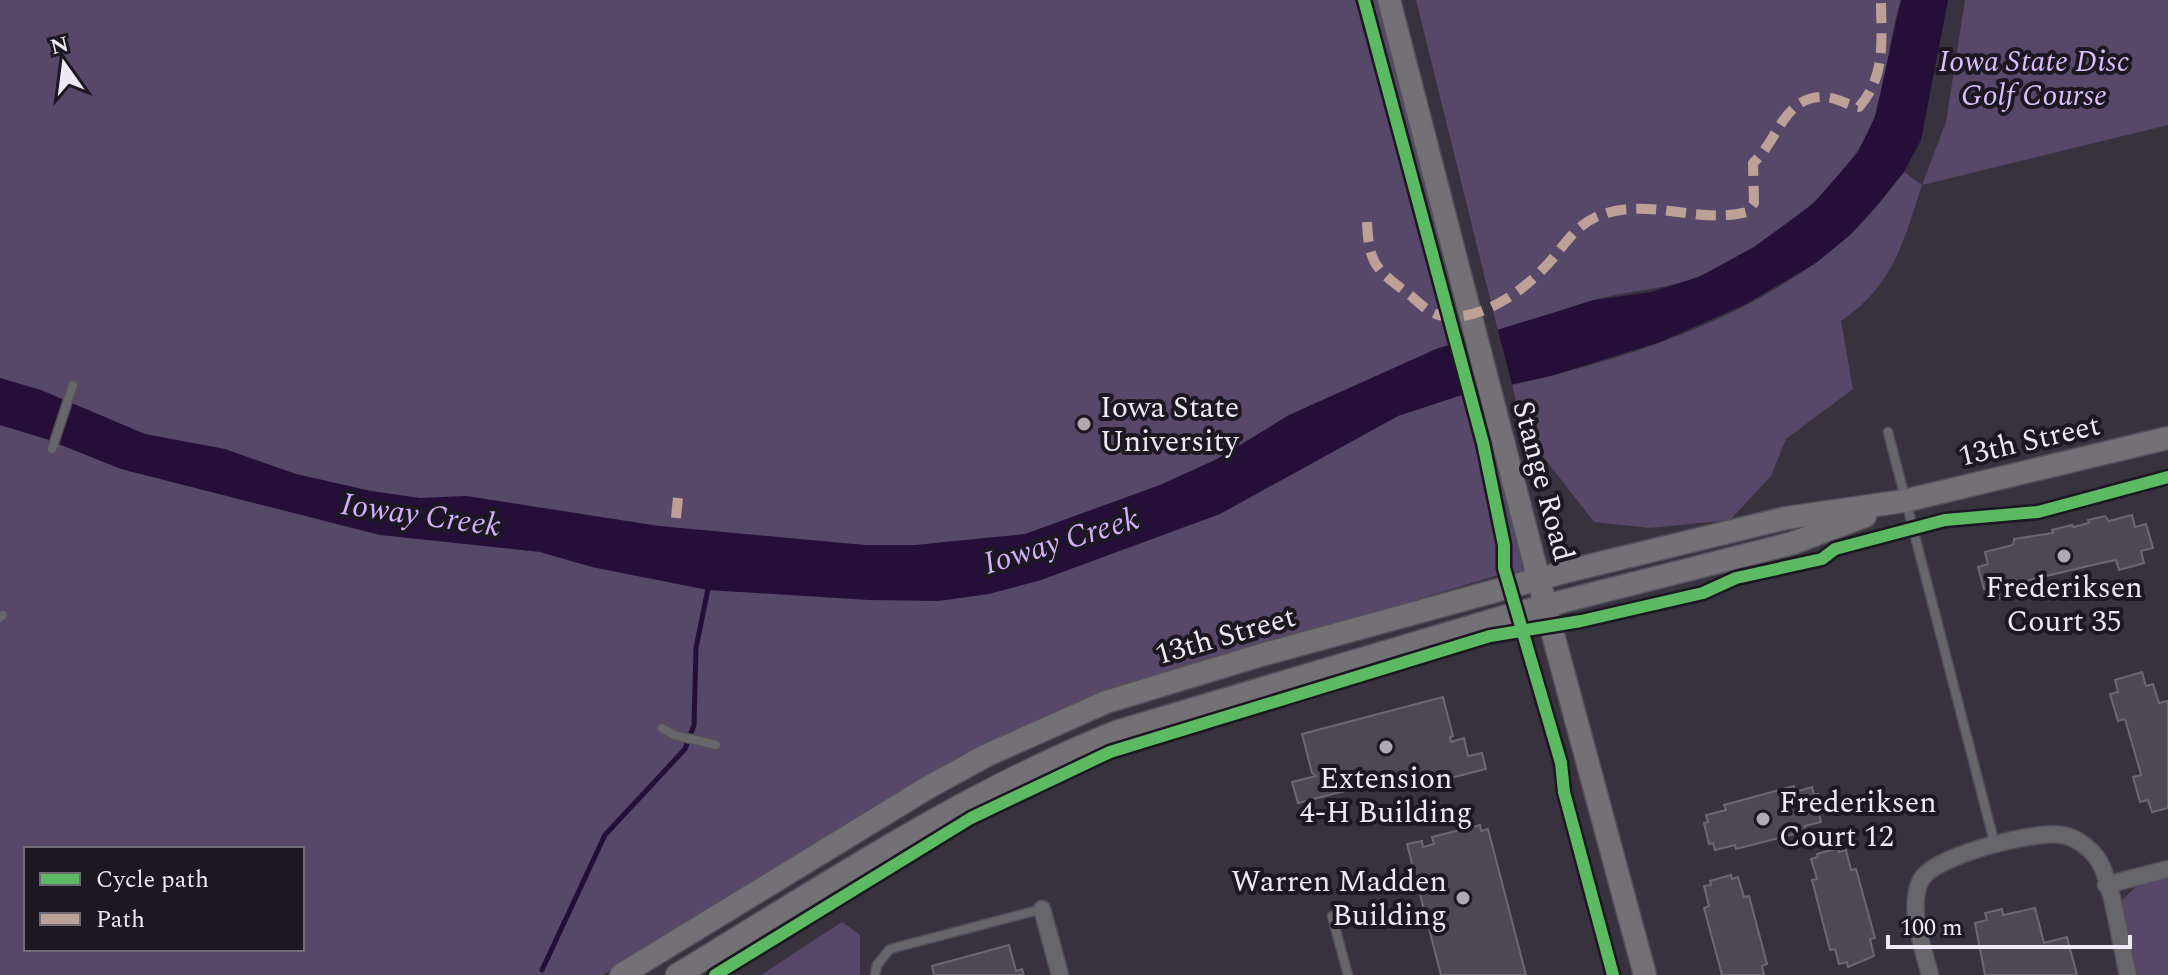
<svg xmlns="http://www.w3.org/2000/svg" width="2168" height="975" font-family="Spectral,serif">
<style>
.green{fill:#574769;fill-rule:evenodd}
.water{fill:#250e38}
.pier{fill:#37323d}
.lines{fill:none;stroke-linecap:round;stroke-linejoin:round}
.stream{stroke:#250e38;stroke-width:5}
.building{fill:#4e4853;stroke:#6c6772;stroke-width:2}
.service-casing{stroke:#54505a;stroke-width:11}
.minor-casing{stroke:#54505a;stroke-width:19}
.secondary-casing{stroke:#54505a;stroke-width:25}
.service{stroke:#67666a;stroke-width:8}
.minor{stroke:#67666a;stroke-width:16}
.secondary{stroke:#737176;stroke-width:22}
.quiet{stroke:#bda197;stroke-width:10;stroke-dasharray:20 10;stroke-linecap:butt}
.cycleway-casing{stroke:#1c1821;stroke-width:17}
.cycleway{stroke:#5cba63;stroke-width:12}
.poi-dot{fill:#afa9b6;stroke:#1c1821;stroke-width:3}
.labels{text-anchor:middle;stroke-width:8;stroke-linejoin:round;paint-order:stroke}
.park-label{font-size:30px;font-style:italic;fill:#dabdfc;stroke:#1c1821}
.poi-label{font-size:30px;fill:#efe9f7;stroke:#1c1821;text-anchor:start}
.street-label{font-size:30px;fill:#efe9f7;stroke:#1c1821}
.water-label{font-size:32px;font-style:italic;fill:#d4aefd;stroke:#1c1821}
</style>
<rect width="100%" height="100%" fill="#37323d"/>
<!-- green -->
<g class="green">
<path d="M0,0H1389L1538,579L1505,573L1108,692L602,975H0ZM26,849H302V949H26Z"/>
<path d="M1416,0H1901C1888,38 1888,81 1874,118C1850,185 1763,252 1697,277C1662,291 1626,290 1591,301C1560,310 1530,322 1498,331Z"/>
<path d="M1965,0H2168V125L1922,185C1903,242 1894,285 1841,321L1853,389L1786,439L1771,476L1730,520L1650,528L1594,522L1524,432L1512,385C1629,358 1756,318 1847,237C1869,219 1886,194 1904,172L1922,185L1946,122Z"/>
<path d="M2168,876V975H2137L2121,914L2122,900L2139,884Z"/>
<path d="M842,922L860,935V975H761Z"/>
</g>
<!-- water -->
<path class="water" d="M1901,0H1948L1921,140L1904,172L1879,203L1850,235L1816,263L1746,304L1660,342L1551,376L1465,394L1398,416L1220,514L1041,580L989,594L938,601L869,600L708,590L592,567L540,552L380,535L121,469L46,439L0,425V378L41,390L145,434L225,449L296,474L371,491L420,498L466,496L659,526L865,545H915L1025,534L1160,485L1217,459L1289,415L1436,349L1594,300L1651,292L1699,277L1754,247L1814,203L1858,152L1875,117Z"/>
<!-- pier -->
<path class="pier" d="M1497,327L1513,388L1467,398L1452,340Z"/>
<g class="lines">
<!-- stream -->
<path class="stream" d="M542,970L605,835L685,749L694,725L696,648L709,584"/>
</g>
<!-- building -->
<g class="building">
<path d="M2132,515L2135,527L2146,524L2153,548L2141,551L2144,563L2119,570L2116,560L2097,564L2021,582L2024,592L1997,599L1994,587L1984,589L1978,567L1988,564L1985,552L2013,545L2014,539L2053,533L2052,530L2072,525L2073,527L2089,523L2088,520L2105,516L2109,521Z"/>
<path d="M2142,672L2146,686L2153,684L2159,703L2167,701L2168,704V808L2152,812L2148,800L2140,802L2133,777L2141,775L2140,771L2125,719L2118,721L2110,694L2118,692L2115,680Z"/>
<path d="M1443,697L1453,736L1450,737L1451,742L1464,738L1468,756L1482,753L1486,769L1403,790L1399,777L1298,803L1292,782L1316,776L1312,773L1302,734Z"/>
<path d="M1794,786L1795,792L1812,787L1814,795L1818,794L1823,813L1819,814L1821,822L1805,826L1806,831L1736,849L1735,845L1715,850L1713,843L1709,844L1704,823L1708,822L1706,815L1726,810L1724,805Z"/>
<path d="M1480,825L1481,831L1488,829L1526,975H1441L1407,844L1422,841L1423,847L1434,844L1432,837Z"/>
<path d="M1838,848L1839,852L1846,850L1851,870L1856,869L1875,938L1870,939L1874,956L1848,967L1847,962L1839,964L1835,949L1830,950L1812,880L1817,879L1811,859L1818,857L1817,854Z"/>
<path d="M1731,875L1732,879L1738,877L1744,897L1749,896L1767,964L1762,966L1764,975H1722L1704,908L1709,906L1704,886L1711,885L1710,881Z"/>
<path d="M2035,908L2044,943L2067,937L2077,975H1985L1975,923L1987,920L1985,913L2002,909L2003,915Z"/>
<path d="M1009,945L1016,971L1022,969L1024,975H934L932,966Z"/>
</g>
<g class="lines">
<!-- service casing -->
<g class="service-casing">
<g id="service">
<path d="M1888,432L1995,845"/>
<path d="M52,449L73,385"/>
<path d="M0,618L3,615"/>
<path d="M662,728L674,735L716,745"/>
<path d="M1332,916L1348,975"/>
<path d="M875,975L877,965L890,949L1042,909"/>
</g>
</g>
<!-- minor casing -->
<g class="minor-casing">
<g id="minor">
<path d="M2106,885L2168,869"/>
<path d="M1042,909L1060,975"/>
<path d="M1930,975C1923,947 1907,908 1921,880C1933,856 2035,830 2062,835C2075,837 2089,847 2097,858C2112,879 2121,947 2128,975"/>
</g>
</g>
<!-- secondary casing -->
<g class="secondary-casing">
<g id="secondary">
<path d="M1389,0L1551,627L1645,975"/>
<path d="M621,975L927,788L987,755L1106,702L1261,655L1568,571L1786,518L1904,501L2168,438"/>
<path d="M677,975C821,888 962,793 1119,731L1517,613L1793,543L1865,516"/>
</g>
</g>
<!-- service -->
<use href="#service" class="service"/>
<!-- minor -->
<use href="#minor" class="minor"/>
<!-- secondary -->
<use href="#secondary" class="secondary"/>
<!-- quiet -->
<g class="quiet">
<path d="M1367,222C1369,268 1378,270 1411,296C1418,302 1427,311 1436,314C1472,327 1521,293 1544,268C1561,251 1573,227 1596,217C1646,195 1695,225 1747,212L1754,203L1753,163C1778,141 1783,97 1823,97C1837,97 1846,105 1859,107C1887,75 1881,38 1881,0"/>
<path d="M676,518L678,497"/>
</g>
<!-- cycleway casing -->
<g class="cycleway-casing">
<g id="cycleway">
<path d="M1364,0L1483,443L1504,545V568L1561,763L1564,792L1613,975"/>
<path d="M715,975L971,818L1110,752L1490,636L1581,621L1703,593L1736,578L1822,559L1835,549L1945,520L2038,512L2168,477"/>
</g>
</g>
<!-- cycleway -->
<use href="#cycleway" class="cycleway"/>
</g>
<!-- markers -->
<g class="poi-dot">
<circle cx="1084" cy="424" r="8"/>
<circle cx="2064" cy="556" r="8"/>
<circle cx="1386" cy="747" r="8"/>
<circle cx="1763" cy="819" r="8"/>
<circle cx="1463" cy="898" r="8"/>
</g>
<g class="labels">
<!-- park labels -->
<g class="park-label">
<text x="2034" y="71">Iowa State Disc<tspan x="2034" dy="34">Golf Course</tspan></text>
</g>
<!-- poi labels -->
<g class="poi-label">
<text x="1100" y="417">Iowa State<tspan x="1100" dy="34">University</tspan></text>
<text x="2064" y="597" text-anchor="middle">Frederiksen<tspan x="2064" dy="34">Court 35</tspan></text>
<text x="1386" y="788" text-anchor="middle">Extension<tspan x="1386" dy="34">4-H Building</tspan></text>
<text x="1779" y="812">Frederiksen<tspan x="1779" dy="34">Court 12</tspan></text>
<text x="1447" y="891" text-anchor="end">Warren Madden<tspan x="1447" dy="34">Building</tspan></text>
</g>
<!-- street labels -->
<g class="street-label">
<text transform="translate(2029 440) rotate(-13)" y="10">13th Street</text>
<text transform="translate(1544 481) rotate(75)" y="10">Stange Road</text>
<text transform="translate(1225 635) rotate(-16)" y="10">13th Street</text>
</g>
<!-- water labels -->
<g class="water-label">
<text transform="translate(421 514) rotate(8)" y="11">Ioway Creek</text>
<text transform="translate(1061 540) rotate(-17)" y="11">Ioway Creek</text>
</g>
</g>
<!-- legend -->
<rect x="24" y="847" width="280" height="104" fill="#1c1821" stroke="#706c77" stroke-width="2"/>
<rect x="40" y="873" width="40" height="12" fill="#5cba63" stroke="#706c77" stroke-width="2"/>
<text x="96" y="887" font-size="24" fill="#efe9f7">Cycle path</text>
<rect x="40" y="913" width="40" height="12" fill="#bda197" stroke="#706c77" stroke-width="2"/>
<text x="96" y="927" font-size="24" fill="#efe9f7">Path</text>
<!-- north arrow -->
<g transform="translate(64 64) rotate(346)" stroke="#1c1821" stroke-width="6" paint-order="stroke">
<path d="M0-6L14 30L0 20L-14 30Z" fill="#efe9f7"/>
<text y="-12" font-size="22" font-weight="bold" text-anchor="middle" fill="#efe9f7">N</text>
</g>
<!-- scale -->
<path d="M1888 935v12h242v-12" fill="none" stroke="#efe9f7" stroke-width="4"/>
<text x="1900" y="935" font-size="24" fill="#efe9f7" stroke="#1c1821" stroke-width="6" paint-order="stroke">100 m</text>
</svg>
